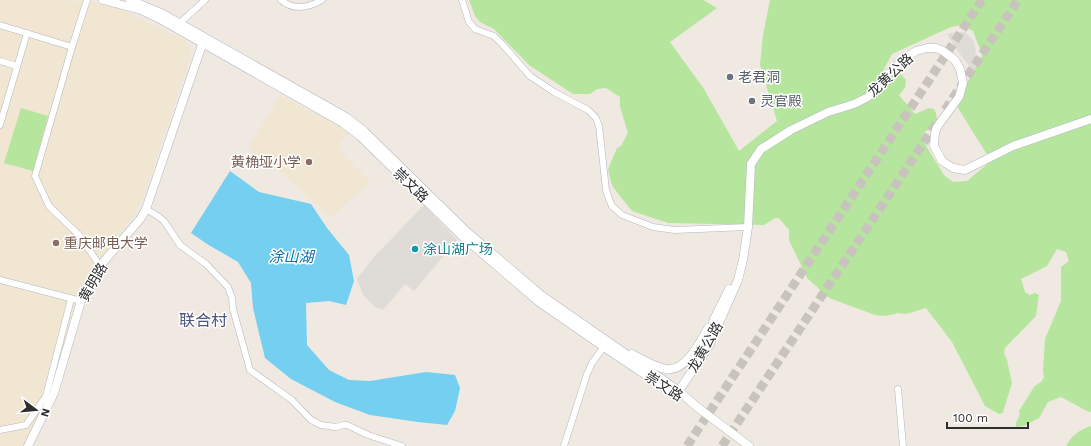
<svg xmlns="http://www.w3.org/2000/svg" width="1091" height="446" font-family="'Work Sans','Noto Sans SC',sans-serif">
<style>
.education{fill:#f0e6d1}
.green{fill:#b6e59e;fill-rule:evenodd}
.plaza{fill:#dfdcd8}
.water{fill:#75cff0}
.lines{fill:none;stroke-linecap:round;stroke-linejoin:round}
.primary-tunnel{stroke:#c8c4bd;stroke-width:9;stroke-dasharray:9 4.5;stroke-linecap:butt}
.minor-casing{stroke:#b4b7c1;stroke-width:7}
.secondary-casing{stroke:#b4b7c1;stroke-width:9}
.minor{stroke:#fff;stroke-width:6}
.secondary{stroke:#fff;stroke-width:8}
.worship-dot{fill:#6b7280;stroke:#fff;stroke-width:1.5}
.education-dot{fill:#8d6e63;stroke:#fff;stroke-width:1.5}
.culture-dot{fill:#0f9aa8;stroke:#fff;stroke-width:1.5}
.labels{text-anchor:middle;stroke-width:3;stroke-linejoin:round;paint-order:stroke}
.street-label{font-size:14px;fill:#2e2e2e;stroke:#fff}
.worship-label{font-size:14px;fill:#5b616d;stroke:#fff;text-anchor:start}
.education-label{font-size:14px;fill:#785e54;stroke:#fff;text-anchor:end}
.culture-label{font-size:14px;fill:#0d838f;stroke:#fff;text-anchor:start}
.water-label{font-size:15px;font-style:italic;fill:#0d6fa3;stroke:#fff}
.quarter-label{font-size:16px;fill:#4d5680;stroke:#fff}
</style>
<rect width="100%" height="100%" fill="#efe9e1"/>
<!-- education -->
<g class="education">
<path d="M0,0H53L95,2L120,9L186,41L191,56L142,201L129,222L96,264L78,296L50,391L24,446H0Z"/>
<path d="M281,95L341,128L349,134L340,142L343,146L339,151L370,182L331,217L283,174L248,148Z"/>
</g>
<!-- green -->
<g class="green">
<path d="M469,0H703L717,8L670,42L704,89L739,151L777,121L760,65L763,35L770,0H1091V412L1087,411L1061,397L1048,402L1039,418L1024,426L1016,427V423L1020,414L1019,411L1034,387L1042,381L1044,377L1043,372L1045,339L1061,301V267L1069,261L1066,252L1057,249L1047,266L1021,279L1025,292L1030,295L1035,293L1039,295L1036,316L1005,348L1004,352L1005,356L1007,360L1012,383L1004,409L1003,413L999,414L985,406L952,342L926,308L906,314L898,313L886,316L875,315L829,298L807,278L789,240V230L779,218H775L764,225L668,223L632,211L613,187L610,178L608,169L617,148L621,146L628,133L620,107V97L606,88L597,89L590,94H573L529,65L494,29L480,22L475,16ZM961,25L973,31L981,52L982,56L958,99V108L991,161L967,181L953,182L944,175L922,139C923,130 930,128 938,126L936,113L934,109L929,108L915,114L899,95L905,88L906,80L901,74H886L883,71L892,54L951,27Z"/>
<path d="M21,108L48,116L33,171L4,163Z"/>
<path d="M1091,426V446H1066C1072,435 1079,430 1091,426Z"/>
</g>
<!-- plaza -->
<g class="plaza">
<path d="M956,32H965L973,40L976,50L975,56L979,63L973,71L957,50L947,34Z"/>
<path d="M424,205L457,240L414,291L405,284L383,310L375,307L363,295L357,279L373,258Z"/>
</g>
<!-- water -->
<path class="water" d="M230,171L259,192L311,204L327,228L349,255L354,281L346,305L329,301L306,303L307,345L329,370L349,380L370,381L426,372L455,375L460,388L455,411L447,425L418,422L370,415L335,402L291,379L265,358L253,308L251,283L238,262L207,244L191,233Z"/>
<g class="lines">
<!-- primary-tunnel -->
<g class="primary-tunnel">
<path d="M945,110L1018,0"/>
<path d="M687,446L982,0"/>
<path d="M722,446L938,121"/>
</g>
<!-- minor casing -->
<g class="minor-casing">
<g id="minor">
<path d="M87,0L72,47L35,176L49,206L80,236L100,266"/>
<path d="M281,0C294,11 308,8 322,0"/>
<path d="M462,0L469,22L475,29L494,36L503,45L530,76L554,92L588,110L596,118L599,126L606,190L609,199L612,206L622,215L653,227L675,230L748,227"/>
<path d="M180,23L205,0"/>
<path d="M0,25L72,47"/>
<path d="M0,61L17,66"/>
<path d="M0,125L27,33"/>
<path d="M146,209L159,217L164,221L180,245L206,264L228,287L232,298L233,309L250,370L292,400L311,420L321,425L336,427L343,425H347L368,435L402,446"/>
<path d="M0,280L81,301"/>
<path d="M898,389L903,446"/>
<path d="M0,430L26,425L46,396L71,299"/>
<path d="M564,446L587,374L592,363L605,345"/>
</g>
</g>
<!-- secondary casing -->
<g class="secondary-casing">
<g id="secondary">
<path d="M103,0L141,10L162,20L343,123L360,136L462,236L539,302L604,347L677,396"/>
<path d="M130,0L163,14L346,117L364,131L466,231L541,295L679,391L697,407L749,446"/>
<path d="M708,341L714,319L729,289"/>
<path d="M632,354C642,359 654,367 666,369C685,373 700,342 708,328"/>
<path d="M676,395L709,346L738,280L743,260L748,227L751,164L761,149L791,130L828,112L854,104L868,97L885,77L903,59L916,51L927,48H936L943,51L955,60L960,69L963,83L959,97L937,127L935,133L934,146L942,161L953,168L965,170L1013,146L1091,119"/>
<path d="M28,446L54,393L81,301L100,266L141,218L146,209L204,39"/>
</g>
</g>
<!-- minor -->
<use href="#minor" class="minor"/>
<!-- secondary -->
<use href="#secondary" class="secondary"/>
</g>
<!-- markers -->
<g class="worship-dot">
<circle cx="730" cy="77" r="4"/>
<circle cx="752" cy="101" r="4"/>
</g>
<g class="education-dot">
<circle cx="309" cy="162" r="4"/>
<circle cx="56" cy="243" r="4"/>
</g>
<circle class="culture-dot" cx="415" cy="249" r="4"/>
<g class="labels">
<!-- street labels -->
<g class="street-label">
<text transform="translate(890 75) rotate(-43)" y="5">龙黄公路</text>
<text transform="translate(411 185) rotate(44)" y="5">崇文路</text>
<text transform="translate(93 282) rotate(-60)" y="5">黄明路</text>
<text transform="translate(705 347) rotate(-60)" y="5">龙黄公路</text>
<text transform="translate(664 386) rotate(33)" y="5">崇文路</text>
</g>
<!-- worship labels -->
<g class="worship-label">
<text x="738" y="82">老君洞</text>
<text x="760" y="106">灵官殿</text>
</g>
<!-- education labels -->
<g class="education-label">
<text x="301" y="167">黄桷垭小学</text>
<text x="64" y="248" text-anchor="start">重庆邮电大学</text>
</g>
<!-- culture labels -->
<g class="culture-label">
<text x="423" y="254">涂山湖广场</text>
</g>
<!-- water labels -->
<g class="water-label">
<text x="291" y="262">涂山湖</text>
</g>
<!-- quarter labels -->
<g class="quarter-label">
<text x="203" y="326">联合村</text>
</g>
</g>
<!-- north arrow -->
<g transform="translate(36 410) rotate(106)" stroke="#ffffff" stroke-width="3" paint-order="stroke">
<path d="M0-3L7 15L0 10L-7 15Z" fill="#2e2e2e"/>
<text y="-6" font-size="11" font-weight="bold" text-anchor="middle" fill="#2e2e2e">N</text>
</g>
<!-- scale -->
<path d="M947 422v6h81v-6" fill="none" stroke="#2e2e2e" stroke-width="2"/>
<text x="953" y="422" font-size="12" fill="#2e2e2e" stroke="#ffffff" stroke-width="3" paint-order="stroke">100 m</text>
</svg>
